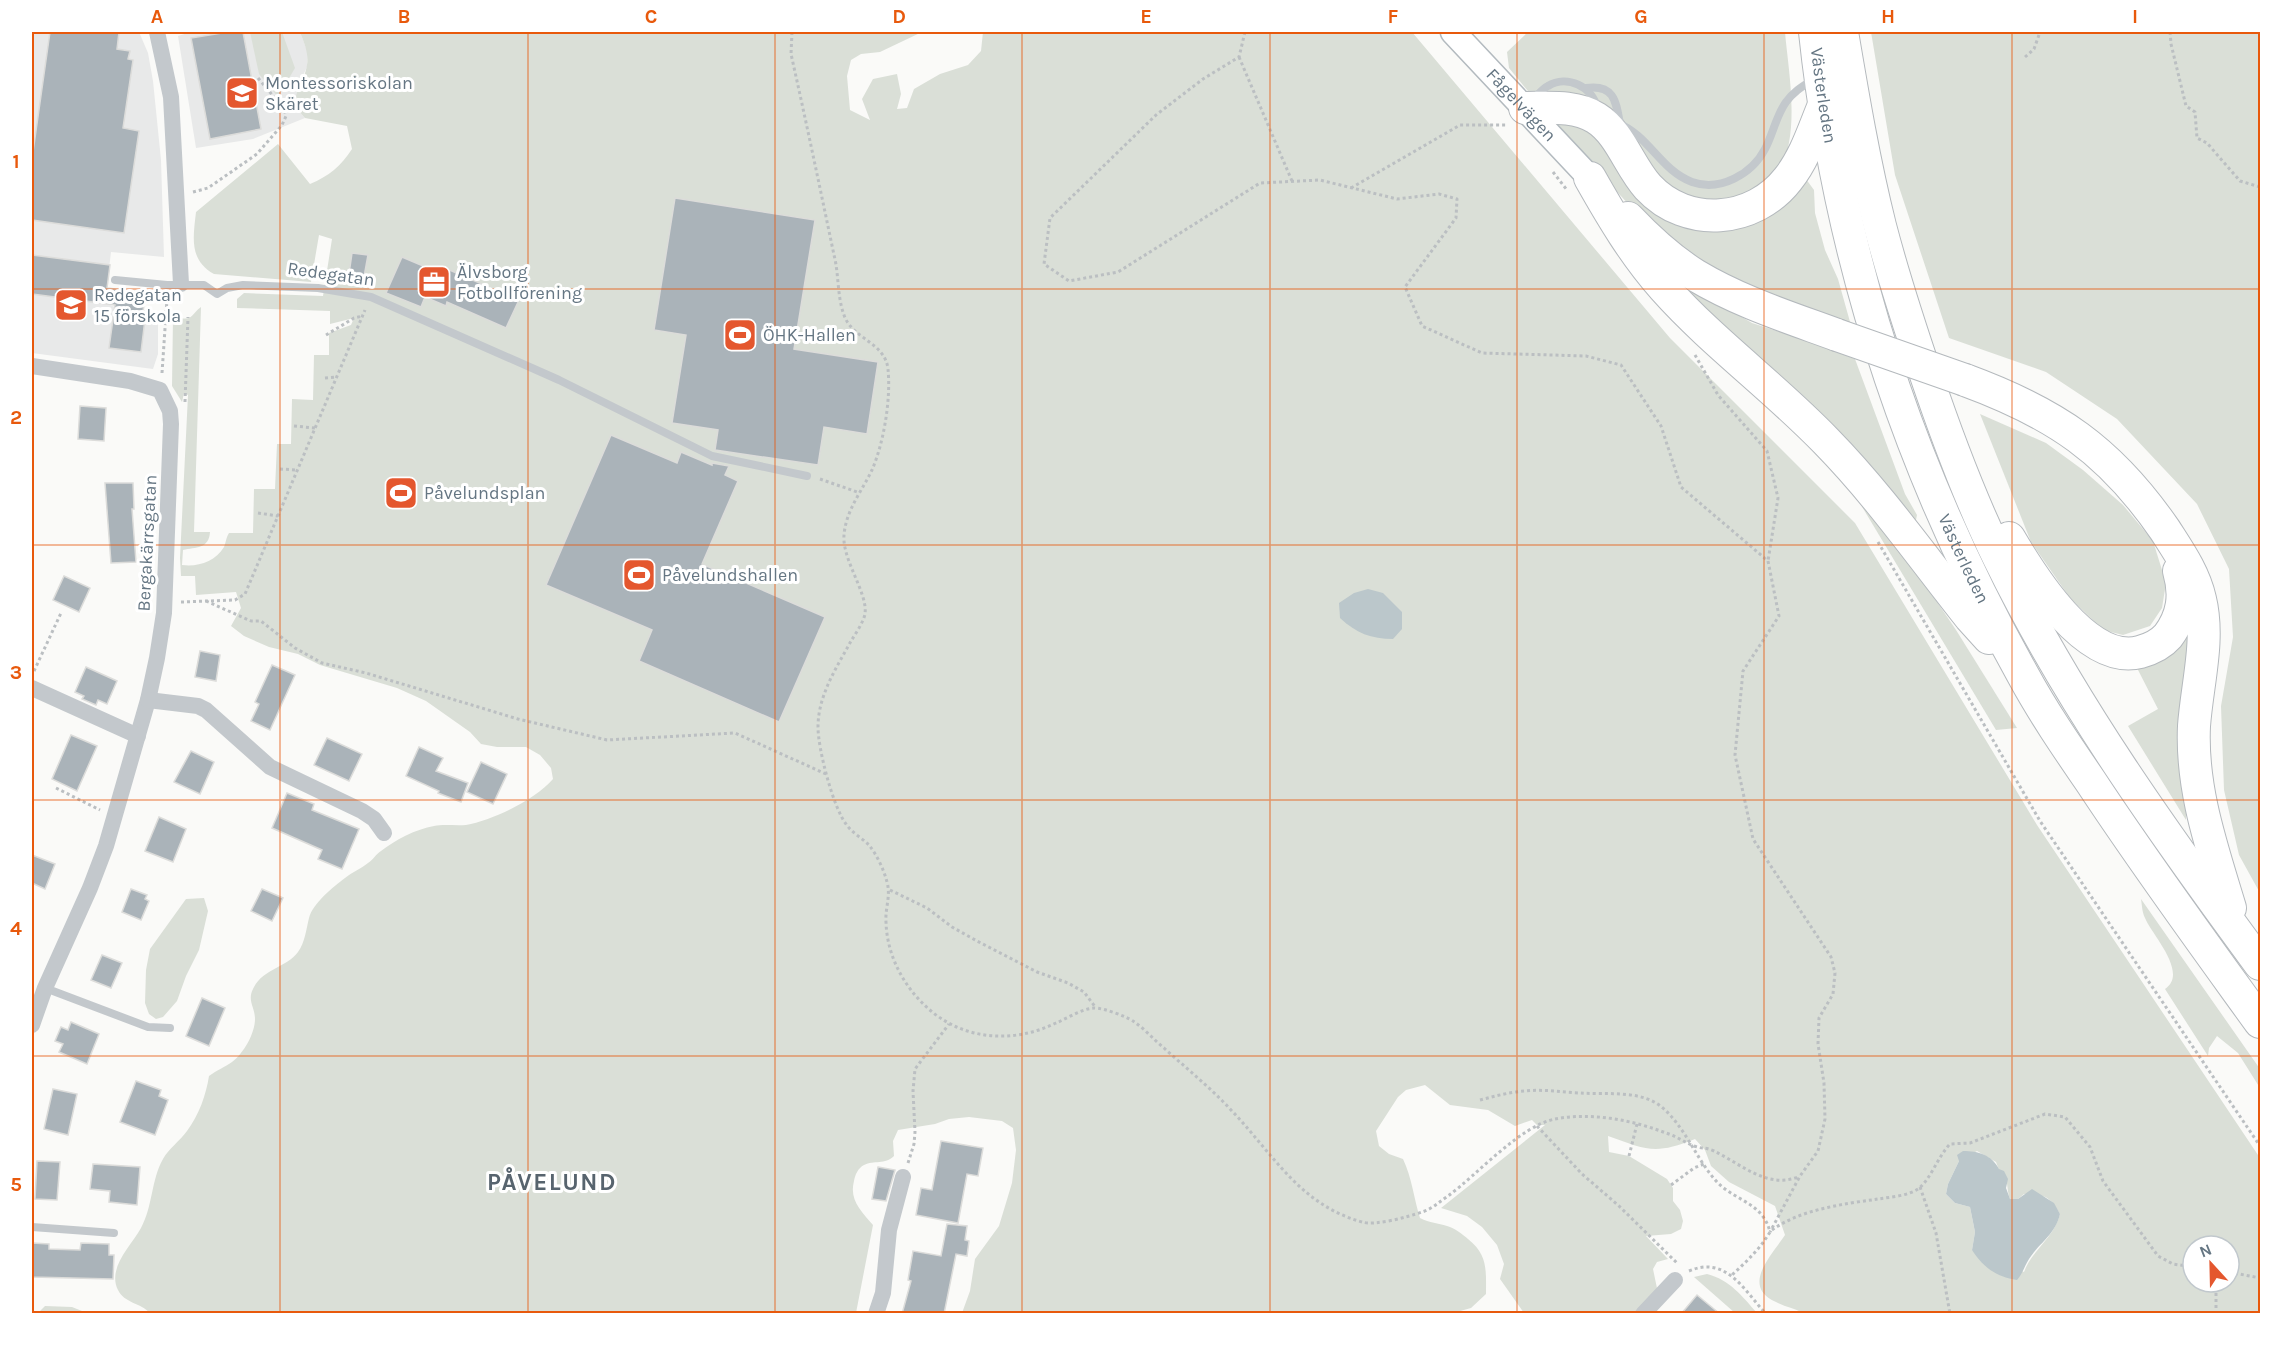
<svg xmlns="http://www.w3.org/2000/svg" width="2292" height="1345" font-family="Karla,sans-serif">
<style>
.built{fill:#e8e9e9}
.green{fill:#dadfd7;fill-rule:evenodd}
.water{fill:#bbc7cb}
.building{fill:#aab3b9;stroke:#dcdcda;stroke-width:1.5}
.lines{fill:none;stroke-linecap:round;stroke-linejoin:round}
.secondary-casing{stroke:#b3babf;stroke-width:27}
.highway-casing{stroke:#b4b9bd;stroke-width:34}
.path{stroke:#bbbfc2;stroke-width:3;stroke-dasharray:3 3;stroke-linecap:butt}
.lane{stroke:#c3c8cc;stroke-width:8}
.street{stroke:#c3c8cc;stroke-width:16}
.secondary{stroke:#fff;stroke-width:24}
.highway{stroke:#fff;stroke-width:32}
.highway-bridge-casing{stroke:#b4b9bd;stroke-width:34;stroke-linecap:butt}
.highway-bridge{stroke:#fff;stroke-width:32}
.grid{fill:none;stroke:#e8590c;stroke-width:1.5;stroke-opacity:0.55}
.labels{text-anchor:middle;stroke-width:6;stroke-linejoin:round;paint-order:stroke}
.poi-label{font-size:18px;fill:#657683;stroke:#fff;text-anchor:start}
.street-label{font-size:18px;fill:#657683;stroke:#fff}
.district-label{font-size:24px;font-weight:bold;letter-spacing:1.5px;fill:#57646e;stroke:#fff}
.neatline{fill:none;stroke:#e8590c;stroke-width:2}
.grid-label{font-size:20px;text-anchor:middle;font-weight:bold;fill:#e8590c}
</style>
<rect width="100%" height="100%" fill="#fafaf8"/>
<!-- built -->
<g class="built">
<path d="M32,32H139L148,53L153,81L161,160L164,257L111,252L105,303L115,307L146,311L158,316V354L153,369L32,353Z"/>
<path d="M191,32H300L308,53L307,67L298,86L296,108L305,118L253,139L196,148L178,36Z"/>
</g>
<!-- green -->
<g class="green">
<path d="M250,32H282L295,68L278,97L259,74Z"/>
<path d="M300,32H922L880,52L861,54L851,60L847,76L850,110L870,120L862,99L873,79L897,74L901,94L897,109L907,108L914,89L940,74L968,65L981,51L983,32H1412L1670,338L1855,523L2037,825L2260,1158V1313H1803C1794,1308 1785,1307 1776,1302C1740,1286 1772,1255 1785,1235L1775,1206L1729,1182L1711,1166L1705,1150L1695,1139C1655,1155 1647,1150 1608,1136L1609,1152L1629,1156L1667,1179L1673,1188V1201L1680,1210L1683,1221L1681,1229L1671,1234L1646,1236L1668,1259L1657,1262L1653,1269L1658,1293L1640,1313H1524L1500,1279L1504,1264L1497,1245L1482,1227L1467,1216L1441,1208L1545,1125H1537L1532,1120L1515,1126L1488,1110L1450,1105L1425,1085L1406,1090L1398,1097L1376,1131L1379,1146L1389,1154L1403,1159C1412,1178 1414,1199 1420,1218C1430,1223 1438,1223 1447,1226C1455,1228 1462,1234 1468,1239C1488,1255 1486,1270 1486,1294L1471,1308L1453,1313H962L970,1291L975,1259L999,1226L1012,1183L1016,1150L1013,1128L1002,1121L969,1117L949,1119L935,1124L898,1130L893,1141L894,1156C885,1165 874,1160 864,1165C858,1168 855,1175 854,1181C849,1200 861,1211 873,1225L856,1313H150C141,1303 124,1303 118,1290C107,1268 131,1246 141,1228C153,1206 151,1180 163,1159C169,1148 180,1141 187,1131C199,1115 206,1095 209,1076C217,1070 225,1067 232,1062C244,1053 255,1033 255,1019C255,1007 247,1001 253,989C262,969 286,968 298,952C305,942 306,930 309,918C313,903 333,887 345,878C352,872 361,869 368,863C373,860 376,854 381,851C395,840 416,829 434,826C444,824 455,826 466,825C493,820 535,800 553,779L551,768L540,755L526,747H497L481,744L470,732L426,701L397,688L320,665L298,654L269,647L244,636L231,626L241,608L236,592L196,595L195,576H181L180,558L188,395L184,393L182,402L172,386L173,317C195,321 188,317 201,307L194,532H210C209,549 196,547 183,550L182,565C198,567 215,562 224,547C226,542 226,538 229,533H253L254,489H275L277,444H291L292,399L313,400L314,355H329V333L351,325L354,318L330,324V311L237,308V299L244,293L323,296L332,239L319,235L311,282L214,274C189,260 193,238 196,212L278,144L310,184C329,176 341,166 352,149L347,126L305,118L296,108C294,87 304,83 307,65C309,53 304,43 300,32ZM1977,1151L1996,1162L1999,1170C2009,1173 2006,1189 2010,1199H2018L2024,1194C2045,1195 2049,1195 2060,1214C2054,1238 2032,1250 2024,1272L1972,1250L1975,1232L1970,1207L1955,1203L1946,1194L1948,1184L1959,1161ZM2193,1246H2229V1282H2193Z"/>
<path d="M1528,32H1785C1789,80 1808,167 1755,195C1742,202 1721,204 1706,207L1657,181L1621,124L1606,105L1583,97L1532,96L1509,68L1507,52Z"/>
<path d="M1871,32H2260V893L2239,855L2224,790L2221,706L2233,637L2229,569L2197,504L2117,419L2046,372L1949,338L1895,175Z"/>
<path d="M1568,123L1595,131L1685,227L1714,231L1740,226L1803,175L1814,190L1815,213L1825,250L1838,279L1852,329L1729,284L1632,208L1555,125Z"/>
<path d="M1668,273L1752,323L1802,339L1855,359L1905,494L1917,515L1915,525Z"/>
<path d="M1980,414L2046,443L2083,470L2123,505L2153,541L2166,583L2162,608L2150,626L2123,635L2103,630L2070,598L2031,542Z"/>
<path d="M1843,475L1896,541L1956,630L2017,728L1996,730Z"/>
<path d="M2188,610L2186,820L2128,726L2158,709L2137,668Z"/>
<path d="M204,898L208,911L199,950L186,976L177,1001L163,1017L156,1019L149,1014L145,1003L146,970L150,949L186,899Z"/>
<path d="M2141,899L2260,1069V1088L2238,1053L2217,1036L2209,1048L2208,1056L2165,989C2189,973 2152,935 2145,918C2142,912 2142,905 2141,899Z"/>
<path d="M1707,1274C1730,1280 1742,1296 1757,1313H1735L1694,1277Z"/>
<path d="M45,1306L72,1307L87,1313H38Z"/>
</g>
<!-- water -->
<g class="water">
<path d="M1368,589L1383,593L1402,612V629L1393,639C1371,639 1356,633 1340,618L1339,603L1354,593Z"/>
<path d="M1963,1151C1978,1151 1992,1155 1999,1169L2004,1171L2008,1179L2006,1188L2010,1199H2018L2032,1189L2054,1203L2060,1214C2055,1235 2040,1242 2029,1259C2024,1267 2023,1273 2017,1280C1996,1277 1983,1267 1972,1250L1975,1232L1970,1207L1955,1203L1946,1194L1948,1184L1959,1161L1957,1155Z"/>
</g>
<!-- building -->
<g class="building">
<path d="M50,32H119L117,49L130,51L128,59L133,60L123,128L139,131L124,233L32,220V159Z"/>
<path d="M228,32H243L261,129L210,139L191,38Z"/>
<path d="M675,198L815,220L794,349L878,362L867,434L824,427L818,465L715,450L718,430L672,423L686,335L654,330Z"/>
<path d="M352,253L368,255L364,277L349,274Z"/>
<path d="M32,255L110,265L107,288L146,293L143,311H146L141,352L109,348L115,305L32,294Z"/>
<path d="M402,257L435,271L438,265L519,300L506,328L447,302L446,306L425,297L421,307L386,293Z"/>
<path d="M80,406L106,408L104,441L78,439Z"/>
<path d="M611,435L677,463L681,452L712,465V463L729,466L725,475L738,481L702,564L825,617L779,722L639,661L652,630L546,585Z"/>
<path d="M105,483H133L134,509H132L136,562L111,563Z"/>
<path d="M64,576L90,588L79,612L53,600Z"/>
<path d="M200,651L220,655L216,681L195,677Z"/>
<path d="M272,665L295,675L270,730L251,721L259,704L255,702Z"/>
<path d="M86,667L117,681L107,704L98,700L96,705L82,699L84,696L75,692Z"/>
<path d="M71,735L97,746L77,791L52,779Z"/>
<path d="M327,738L362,754L349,781L314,765Z"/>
<path d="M419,747L443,758L436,771L468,783L461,802L438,793L439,791L406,776Z"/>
<path d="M191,751L214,762L200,794L174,782Z"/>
<path d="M481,762L507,774L493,804L467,792Z"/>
<path d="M287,793L314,804L312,810L359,829L342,869L318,859L322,850L272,828Z"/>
<path d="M159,817L186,829L173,862L145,851Z"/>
<path d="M32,855L55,864L45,889L32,883Z"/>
<path d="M131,889L147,895L145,899L149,901L141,920L122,912Z"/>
<path d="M262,889L283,898L272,921L251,911Z"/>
<path d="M102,955L122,963L111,988L91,980Z"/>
<path d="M202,998L225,1008L209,1046L186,1036Z"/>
<path d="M71,1022L99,1034L87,1064L59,1052L63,1044L55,1041L61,1027L68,1030Z"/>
<path d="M136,1081L161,1090L159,1096L168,1100L155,1135L120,1122Z"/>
<path d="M53,1089L77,1094L68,1135L44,1129Z"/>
<path d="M941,1141L983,1148L978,1176L967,1174L958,1223L916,1215L921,1188L932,1190Z"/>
<path d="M37,1161L60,1162L57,1200L35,1199Z"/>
<path d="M93,1164L140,1167L137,1205L109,1202L110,1191L90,1189Z"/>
<path d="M878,1167L895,1170L886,1201L872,1199Z"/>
<path d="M947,1224L967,1226L965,1240L969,1241L967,1256L956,1254L944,1314H902L911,1281L908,1280L913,1251L941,1256Z"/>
<path d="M32,1243L49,1244V1249L80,1250L81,1243L109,1244V1255H114L113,1279L32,1277Z"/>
<path d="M1697,1295L1720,1314H1681Z"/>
</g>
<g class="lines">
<!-- secondary casing -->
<g class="secondary-casing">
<g id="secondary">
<path id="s1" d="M1453,32L1590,178"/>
</g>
</g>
<!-- highway casing -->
<g class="highway-casing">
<g id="highway">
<path id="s2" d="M1815,32C1839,259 1911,475 2023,675C2043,712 2067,747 2091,782C2145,864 2203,943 2260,1022"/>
<path d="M1842,32C1853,97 1864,162 1880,226C1893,276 1909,325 1926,375C1947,437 1970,499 1999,558C2070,703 2165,835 2260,964"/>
<path d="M1525,108C1549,108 1575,105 1596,118C1620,133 1629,166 1648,187C1687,229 1754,223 1788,179C1805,158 1814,129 1824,105"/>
<path d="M1590,178C1612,217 1634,254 1664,288C1713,343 1774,387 1826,441C1879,495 1923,558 1970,617L1989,638"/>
<path d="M1628,218C1648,239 1671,260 1695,275C1740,302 1788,317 1837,335"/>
<path d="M1965,380C2055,413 2110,450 2165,530C2179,552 2194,573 2200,599C2210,640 2197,684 2194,726C2191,789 2212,848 2230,908"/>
<path d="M2009,538C2032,577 2087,666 2140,652C2151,649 2161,644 2168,636C2183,616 2186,595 2179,571"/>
</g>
</g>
<!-- path -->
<g class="path">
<path d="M792,32L791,54C806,121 820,188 834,255C839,274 837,296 844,315C852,339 885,342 888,369C891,399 884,442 872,470C862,491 846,510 844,535C842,560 868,593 865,614C863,623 856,633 851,641C837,667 818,695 818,727C818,749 833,807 846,824C852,833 862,838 869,845C877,855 884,870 887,882C891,896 885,908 886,922C887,957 905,989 931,1011C967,1041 1015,1043 1056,1023C1068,1018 1081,1009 1094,1008C1104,1008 1125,1016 1133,1021C1144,1028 1154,1040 1164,1048C1187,1069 1211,1088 1232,1111C1273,1154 1300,1205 1362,1222C1375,1226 1408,1217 1422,1212C1432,1209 1439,1202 1448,1196C1478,1174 1520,1126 1555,1119C1592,1112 1632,1120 1666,1133C1676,1136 1684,1142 1694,1146C1706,1150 1702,1146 1714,1151C1741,1164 1767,1189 1798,1177"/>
<path d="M1245,32L1239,57L1203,79L1156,115L1050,218L1044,264L1069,281L1118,272L1260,183L1320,180L1397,199L1439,194L1457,199L1456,218L1405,287L1422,326L1482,353L1586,356L1621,365L1661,426L1681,487L1768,561L1779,616L1743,671L1735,755L1753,839L1831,957L1835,973L1833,994L1819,1018L1818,1044L1824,1083L1825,1119L1818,1151L1800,1176L1770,1232"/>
<path d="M2170,32L2171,44L2186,106L2195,112L2197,138L2207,143L2240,181L2260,187"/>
<path d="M1239,57L1292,181"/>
<path d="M2025,57L2034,49L2040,32"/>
<path d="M1553,172L1567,190"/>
<path d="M1351,188L1460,125H1508"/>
<path d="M193,192L208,188L257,154L282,125L286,116L284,109L258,78"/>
<path d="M326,335L354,318L363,316"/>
<path d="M1695,355L1718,395L1767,451L1778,498L1768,561"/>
<path d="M162,373L167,299"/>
<path d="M325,378L337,377"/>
<path d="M185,402L188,317"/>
<path d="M294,426L315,428"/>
<path d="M280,469L297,470"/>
<path d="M820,479L857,492"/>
<path d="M258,513L278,516"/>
<path d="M1878,542L2040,821L2260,1146"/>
<path d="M206,601L251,621H261L295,648L322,663L366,673L518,719L607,740L735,733L826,774"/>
<path d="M181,602L235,600L245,594L365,310"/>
<path d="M34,671L61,613"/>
<path d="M56,788L100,810"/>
<path d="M890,890L927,908L952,927L977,941L1037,972L1068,983L1084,992L1096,1008"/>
<path d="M1480,1100C1495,1096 1510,1092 1525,1091C1543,1089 1561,1092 1580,1093C1607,1095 1643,1089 1664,1109C1687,1130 1697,1161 1718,1183C1736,1201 1763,1203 1770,1232C1760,1249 1746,1262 1732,1275"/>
<path d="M1537,1126L1582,1174L1619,1206L1677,1263"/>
<path d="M1629,1156L1637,1124"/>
<path d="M908,1163L914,1144L915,1132L913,1091L915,1069L949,1024"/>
<path d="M1671,1185L1694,1168L1704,1164"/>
<path d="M1920,1187L1936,1233L1950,1314"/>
<path d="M1772,1230C1801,1209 1844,1204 1878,1199C1891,1197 1907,1196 1918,1189C1931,1179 1937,1158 1950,1144L1970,1143L2045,1114L2065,1117L2090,1147L2103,1181L2158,1256L2173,1264L2193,1267"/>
<path d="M1689,1271C1726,1255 1744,1290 1766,1314"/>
<path d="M2229,1272L2260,1278"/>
<path d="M2216,1314V1282"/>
</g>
<!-- lane -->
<g class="lane">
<path d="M1586,88C1614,84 1616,101 1620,124"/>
<path d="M1533,99C1538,95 1542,89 1548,86C1567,74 1593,87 1597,108"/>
<path d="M1617,123C1649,135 1660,170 1692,182C1720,192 1752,174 1765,149C1773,134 1776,116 1786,102C1794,91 1803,86 1814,79"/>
<path d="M115,280L167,285H204L217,294L227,288L243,285L318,288L371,297L559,380L712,456L807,476"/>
<path d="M45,988L148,1027L170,1028"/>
<path d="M32,1227L114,1233"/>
</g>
<!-- street -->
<g class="street">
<path d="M157,32L171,97L181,284"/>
<path d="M32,366L130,381L160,390L170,411L171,424L164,613L157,658L148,700L106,846L90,888L45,988L32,1025"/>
<path d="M32,688L138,736"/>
<path d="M148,700L198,706L206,710L270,767L362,811L374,819L384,833"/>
<path d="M876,1314L883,1293L889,1230L903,1177"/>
<path d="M1643,1314L1675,1280"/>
</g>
<!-- secondary -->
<use href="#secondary" class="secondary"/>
<!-- highway -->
<use href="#highway" class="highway"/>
<!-- highway-bridge casing -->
<g class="highway-bridge-casing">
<path id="highway-bridge" d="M1837,335L1965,380"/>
</g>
<!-- highway-bridge -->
<use href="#highway-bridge" class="highway-bridge"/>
</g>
<!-- grid -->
<path class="grid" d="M280,32V1314M528,32V1314M775,32V1314M1022,32V1314M1270,32V1314M1517,32V1314M1764,32V1314M2012,32V1314M32,289H2260M32,545H2260M32,800H2260M32,1056H2260"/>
<!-- icons -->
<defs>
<g id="school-square" transform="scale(1.725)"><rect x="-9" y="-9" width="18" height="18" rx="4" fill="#e4572e" stroke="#fff"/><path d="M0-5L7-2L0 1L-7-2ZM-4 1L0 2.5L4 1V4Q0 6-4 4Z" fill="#fff"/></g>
<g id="office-square" transform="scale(1.725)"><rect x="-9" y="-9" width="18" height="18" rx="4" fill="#e4572e" stroke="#fff"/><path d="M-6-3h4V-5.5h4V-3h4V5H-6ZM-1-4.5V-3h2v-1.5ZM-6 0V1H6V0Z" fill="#fff"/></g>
<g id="stadium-square" transform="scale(1.725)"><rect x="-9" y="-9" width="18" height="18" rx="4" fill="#e4572e" stroke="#fff"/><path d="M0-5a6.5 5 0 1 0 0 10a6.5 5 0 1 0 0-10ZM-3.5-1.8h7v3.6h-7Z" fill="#fff"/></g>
</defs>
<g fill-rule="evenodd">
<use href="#school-square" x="242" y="93"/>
<use href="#office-square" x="434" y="282"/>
<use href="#school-square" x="71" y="305"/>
<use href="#stadium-square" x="740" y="335"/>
<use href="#stadium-square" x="401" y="493"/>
<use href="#stadium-square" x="639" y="575"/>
</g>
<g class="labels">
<!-- poi labels -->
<g class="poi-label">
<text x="265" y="89">Montessoriskolan<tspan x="265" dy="21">Skäret</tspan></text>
<text x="457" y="278">Älvsborg<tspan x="457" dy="21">Fotbollförening</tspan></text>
<text x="94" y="301">Redegatan<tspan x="94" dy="21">15 förskola</tspan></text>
<text x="763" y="341">ÖHK-Hallen</text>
<text x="424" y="499">Påvelundsplan</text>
<text x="662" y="581">Påvelundshallen</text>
</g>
<!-- street labels -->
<g class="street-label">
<text dy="6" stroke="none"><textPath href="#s2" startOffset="64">Västerleden</textPath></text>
<text dy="6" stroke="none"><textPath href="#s1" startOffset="100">Fågelvägen</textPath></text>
<text transform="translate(331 274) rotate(8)" y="6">Redegatan</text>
<text transform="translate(147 543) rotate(-87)" y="6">Bergakärrsgatan</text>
<text dy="6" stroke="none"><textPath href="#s2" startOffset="550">Västerleden</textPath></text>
</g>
<!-- district labels -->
<g class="district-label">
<text x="552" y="1190">PÅVELUND</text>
</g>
</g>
<!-- border -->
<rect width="2292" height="1345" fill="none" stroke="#ffffff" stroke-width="66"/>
<!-- north arrow -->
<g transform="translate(2211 1264) rotate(338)"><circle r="28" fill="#ffffff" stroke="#c1c8cd" stroke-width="1.5"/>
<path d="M0-4.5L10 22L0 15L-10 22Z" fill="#e4572e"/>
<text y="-9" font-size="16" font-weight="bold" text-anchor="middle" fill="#657683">N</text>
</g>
<rect x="33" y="33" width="2226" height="1279" class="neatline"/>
<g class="grid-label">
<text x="157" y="23">A</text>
<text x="404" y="23">B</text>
<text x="651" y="23">C</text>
<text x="899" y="23">D</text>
<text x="1146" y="23">E</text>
<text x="1393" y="23">F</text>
<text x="1641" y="23">G</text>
<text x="1888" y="23">H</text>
<text x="2135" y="23">I</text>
<text x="16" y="168">1</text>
<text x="16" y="424">2</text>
<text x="16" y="679">3</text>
<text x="16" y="935">4</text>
<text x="16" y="1191">5</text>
</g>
</svg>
